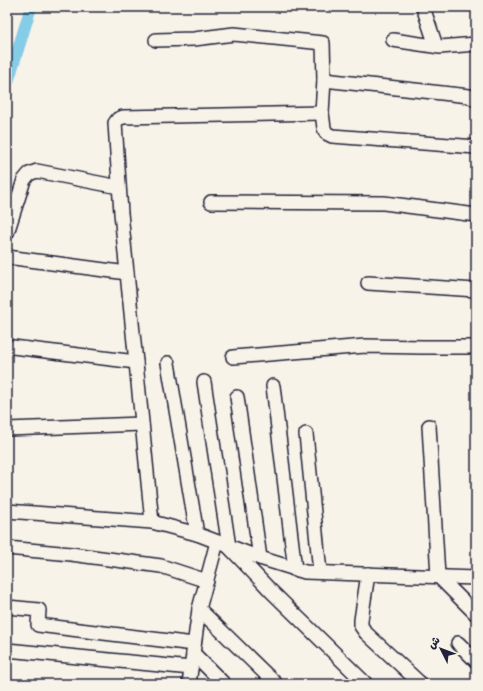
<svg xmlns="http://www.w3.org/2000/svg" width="483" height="691" font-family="'Comic Neue','Playpen Sans Arabic',sans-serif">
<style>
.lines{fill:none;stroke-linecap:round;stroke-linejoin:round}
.canal{stroke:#85cce6;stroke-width:12}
.minor-casing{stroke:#22223b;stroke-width:16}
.minor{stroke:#f7f3e8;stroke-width:13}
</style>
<rect width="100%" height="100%" fill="#f7f3e8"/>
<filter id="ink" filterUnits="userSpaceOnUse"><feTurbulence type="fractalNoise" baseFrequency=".025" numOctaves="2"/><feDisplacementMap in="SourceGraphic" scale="8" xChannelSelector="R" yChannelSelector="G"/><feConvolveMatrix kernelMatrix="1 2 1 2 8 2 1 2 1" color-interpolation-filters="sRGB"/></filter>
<g filter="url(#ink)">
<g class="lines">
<!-- canal -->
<path class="canal" d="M7,85L31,7"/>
<!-- minor casing -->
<g class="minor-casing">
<g id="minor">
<path d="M423,7L436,46"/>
<path d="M156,40L194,39L234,34L323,43L324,80L322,113L324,128L326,133L332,136L476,147"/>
<path d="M393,40L440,47L476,44"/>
<path d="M324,80L469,96L476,100"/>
<path d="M211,202L384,203L476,215"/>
<path d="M7,233L24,180L29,174L37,171L119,187"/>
<path d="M7,257L127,273"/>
<path d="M368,283L476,290"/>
<path d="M13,347L136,362"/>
<path d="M233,357L365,346L423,347H476"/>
<path d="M168,363L197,534"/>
<path d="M204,382L229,547L271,591L366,684"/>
<path d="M273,386L295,570"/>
<path d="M237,397L260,558"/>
<path d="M429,426L438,576L476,614"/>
<path d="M7,429L142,424"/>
<path d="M306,434L320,572"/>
<path d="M7,511L152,522L197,534L260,558L305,572L476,578"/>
<path d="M152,522L121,213L115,123L118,119L123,117L322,113"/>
<path d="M7,548L71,554L161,566L207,581"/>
<path d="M368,574L361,620V626L366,633L421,684"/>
<path d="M7,607L39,610L38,625L194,644"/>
<path d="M199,609L276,684"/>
<path d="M458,643L476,661"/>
<path d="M7,650L191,668"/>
<path d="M193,653L224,684"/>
<path d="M189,684L199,609L217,542"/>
</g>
</g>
<!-- minor -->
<use href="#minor" class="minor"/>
</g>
</g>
<!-- margin -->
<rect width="483" height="691" fill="none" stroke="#f7f3e8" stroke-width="24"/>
<rect x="12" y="12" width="459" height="667" fill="none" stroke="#22223b" stroke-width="1.5" filter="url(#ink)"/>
<!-- north arrow -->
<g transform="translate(441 649) rotate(312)" stroke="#f7f3e8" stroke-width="3" paint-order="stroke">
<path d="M0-3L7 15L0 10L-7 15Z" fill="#22223b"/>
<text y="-6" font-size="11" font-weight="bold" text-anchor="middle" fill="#22223b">ش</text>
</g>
</svg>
